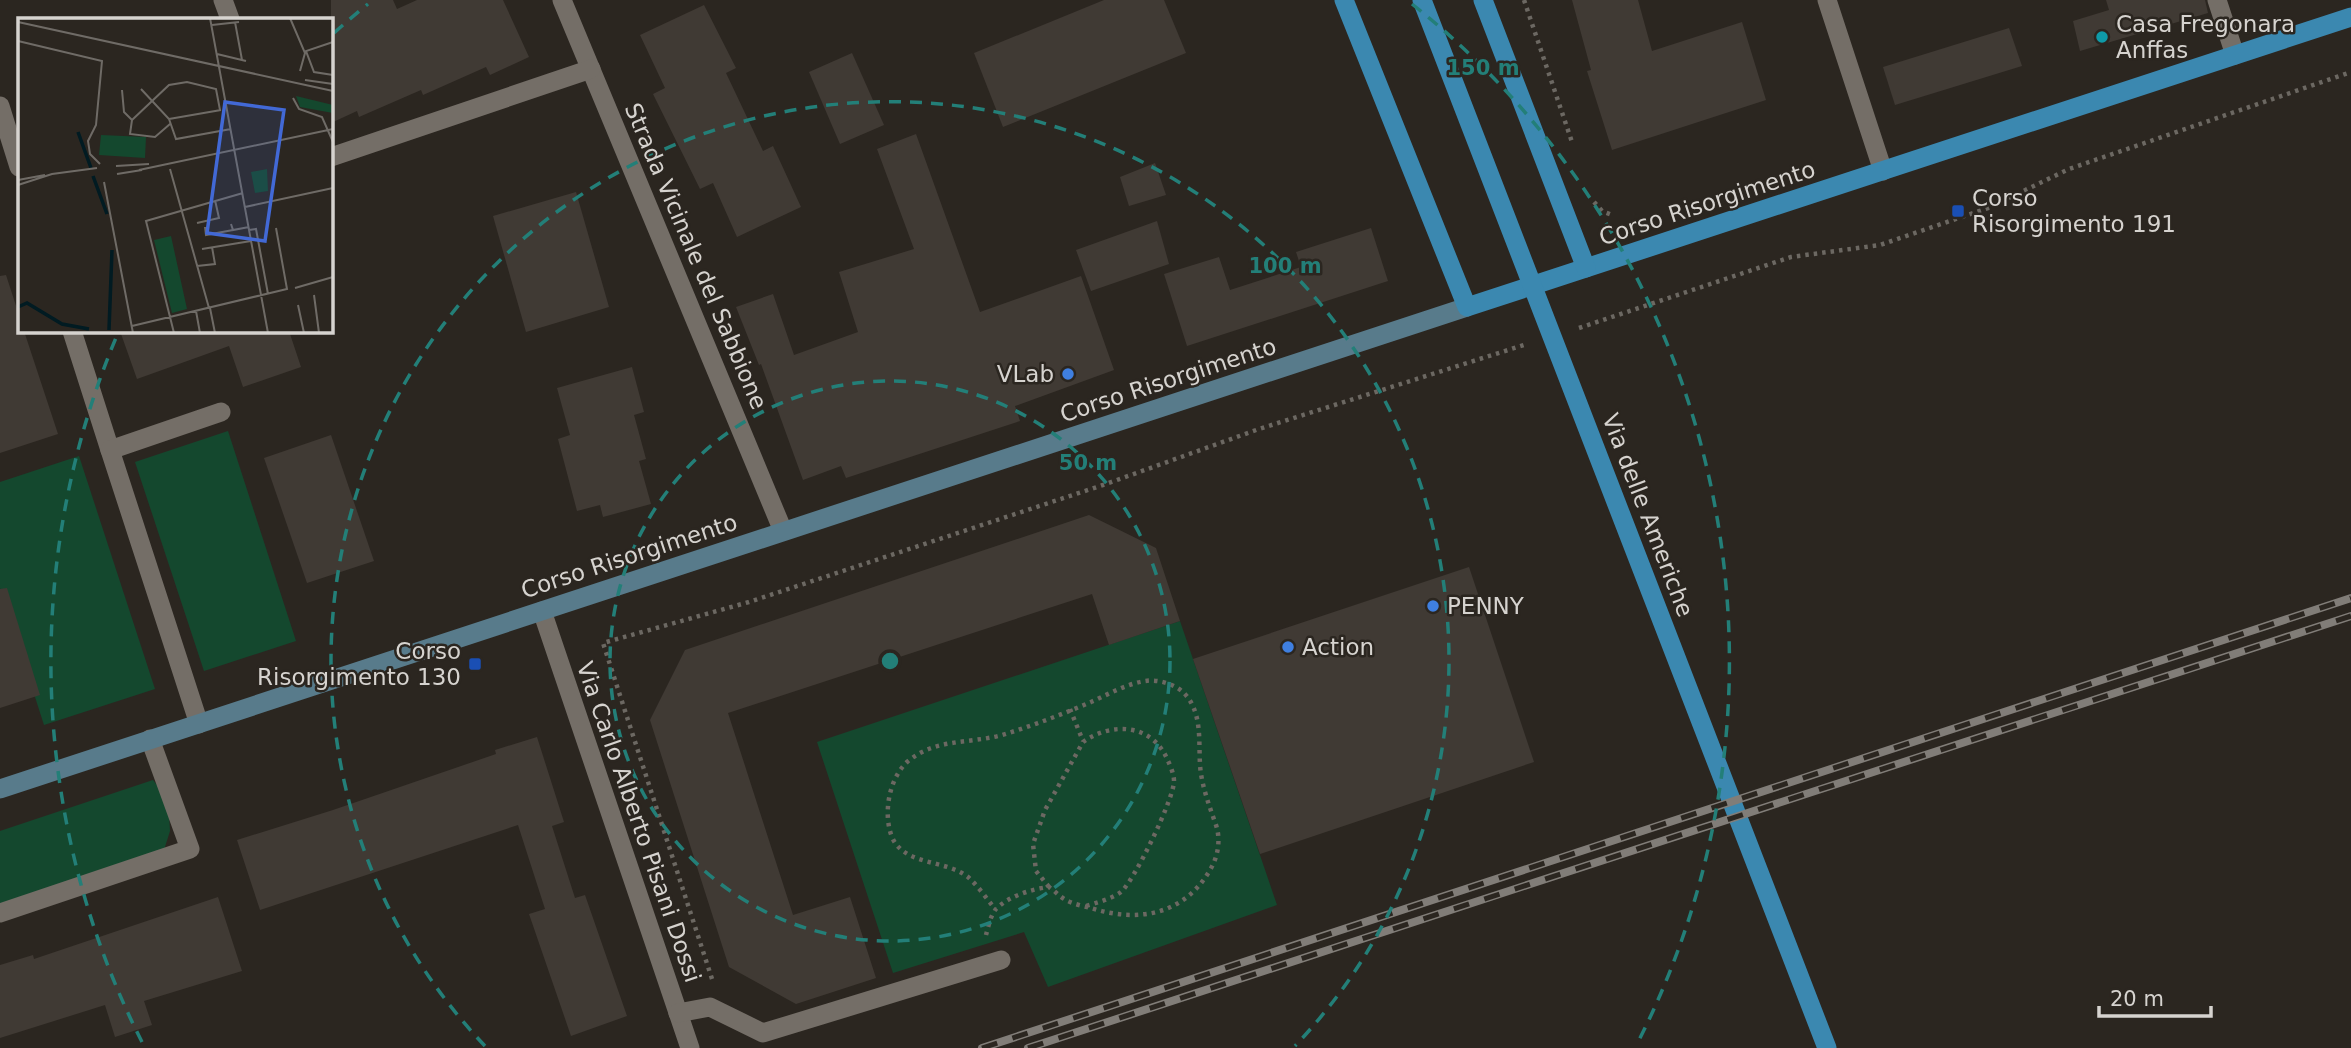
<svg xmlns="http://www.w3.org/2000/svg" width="2351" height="1048" font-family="'DejaVu Sans',sans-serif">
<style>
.green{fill:#14482e}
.building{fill:#403a34}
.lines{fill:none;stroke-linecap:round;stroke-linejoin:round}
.path{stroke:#6c6862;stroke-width:4.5;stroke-dasharray:3.5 5;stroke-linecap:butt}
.minor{stroke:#746e67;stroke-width:19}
.secondary{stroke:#587b8b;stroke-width:19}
.primary{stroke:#3b88b0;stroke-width:19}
.rail-casing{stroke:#817d78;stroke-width:8}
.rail{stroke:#2b2620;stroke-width:5;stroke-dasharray:16;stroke-linecap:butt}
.ring{fill:none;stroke:#237f78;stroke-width:3.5;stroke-dasharray:12 9}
.culture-dot{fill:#0f9aa8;stroke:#2b2620;stroke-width:2.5}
.transit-dot{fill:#1a4fb4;stroke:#2b2620;stroke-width:2.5}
.shop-dot{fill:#3f7fe0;stroke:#2b2620;stroke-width:2.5}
.labels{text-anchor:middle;stroke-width:5;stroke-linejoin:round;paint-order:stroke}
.poi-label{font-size:23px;fill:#d6d3cf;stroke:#2b2620;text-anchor:start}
.street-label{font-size:23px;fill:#d6d3cf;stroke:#2b2620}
.inset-river{fill:none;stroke:#011b22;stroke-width:3.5}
.inset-road{fill:none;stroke:#6f6b66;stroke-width:2}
.view{fill:#4269d6;fill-opacity:0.15;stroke:#4269d6;stroke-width:3.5}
.inset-edge{fill:none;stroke:#d6d3cf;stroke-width:3.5}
.centre{fill:#237f78;stroke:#2b2620;stroke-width:3.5}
.ring-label{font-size:21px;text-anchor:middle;font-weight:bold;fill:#237f78;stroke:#2b2620;stroke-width:5;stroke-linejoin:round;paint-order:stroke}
</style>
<rect width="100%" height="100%" fill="#2b2620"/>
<!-- green -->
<g class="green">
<path d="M228,431L296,641L204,671L135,462Z"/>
<path d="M79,456L155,689L44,725L0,588V482Z"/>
<path d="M1180,621L1277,905L1048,987L1024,932L893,973L817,742Z"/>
<path d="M153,780L168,799L170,831L164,850L0,904V831Z"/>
</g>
<!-- building -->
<g class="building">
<path d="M331,0H393L397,9L417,0H503L529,57L490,75L486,67L423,95L421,90L359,117L357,111L331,123Z"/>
<path d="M1104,0H1164L1186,53L1003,127L974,53Z"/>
<path d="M1572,0H1638L1652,51L1742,22L1766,100L1612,150L1587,71L1591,70Z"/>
<path d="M2106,0H2205L2208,13L2080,51L2073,21L2109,10Z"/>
<path d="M704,5L736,68L726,73L763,151L773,146L801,207L737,237L713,183L700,189L653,94L665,88L640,35Z"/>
<path d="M2009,28L2022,66L1895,105L1883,67Z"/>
<path d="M852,53L884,125L840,144L809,72Z"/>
<path d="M916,134L980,312L1081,276L1114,370L1015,406L1020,421L846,478L841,466L803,480L761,364L759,365L736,307L773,294L794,355L858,332L839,272L914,249L877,149Z"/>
<path d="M1155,163L1166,195L1129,206L1120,177Z"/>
<path d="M576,192L609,307L526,332L493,216Z"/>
<path d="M1157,221L1169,264L1091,291L1076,250Z"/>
<path d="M1371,228L1388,281L1187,346L1164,274L1219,257L1230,290L1301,267L1296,252Z"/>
<path d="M6,275L19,315V331H24L58,434L0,453V276Z"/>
<path d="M120,331H289L301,367L243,387L229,346L137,379Z"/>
<path d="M632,367L644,412L634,415L646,459L639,461L651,504L603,517L600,505L577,511L558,439L570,435L557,388Z"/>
<path d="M331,435L374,561L307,583L264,458Z"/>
<path d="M1089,515L1156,548L1180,621L1109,645L1092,594L728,713L793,915L850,897L876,978L796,1004L729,967L650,720L685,650Z"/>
<path d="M1469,567L1534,762L1260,854L1193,659Z"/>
<path d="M7,588L40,695L0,708V589Z"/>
<path d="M537,737L564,822L552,826L575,898L585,895L627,1016L571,1036L529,914L545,909L518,825L260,910L237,840L333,810L496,754L495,750Z"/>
<path d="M218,897L242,971L144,1001L152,1025L115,1037L105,1005L0,1038V965L33,955L34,959Z"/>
</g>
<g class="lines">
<!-- path -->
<g class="path">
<path d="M1524,0L1573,145"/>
<path d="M1594,202L1602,211L1612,215"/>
<path d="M1579,328L1791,257L1880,245L1988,208L2069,169L2351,72"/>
<path d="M1070,709L1083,741"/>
<path d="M1049,887L1036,871L1033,844L1045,810L1083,742C1113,721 1153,724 1168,761C1171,767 1174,775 1174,781C1174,799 1134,881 1121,892C1111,899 1096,903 1086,906"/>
<path d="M986,935C988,928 991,914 996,909C1009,896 1032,889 1049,887C1055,891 1060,897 1066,900C1073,904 1083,906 1091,908C1138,923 1184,915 1210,870C1218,857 1221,840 1216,825C1210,808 1204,792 1201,774C1197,748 1205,715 1184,693C1175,684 1158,679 1145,681C1126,684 1109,694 1091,702C1063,714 1032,726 1002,735C969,744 935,738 907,762C890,778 884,809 890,831C899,867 944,858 968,877C978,886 987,899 995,909"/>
<path d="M712,979L603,643L749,602L1103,485L1259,429L1527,344"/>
</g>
<!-- minor -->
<g class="minor">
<path d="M223,0L230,19"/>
<path d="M562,0L783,531"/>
<path d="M1827,0L1883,171"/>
<path d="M2217,0L2235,55"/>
<path d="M0,106L19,167"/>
<path d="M331,157L591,69"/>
<path d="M72,331L110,450"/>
<path d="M542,611L690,1048"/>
<path d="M199,724L110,450L221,412"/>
<path d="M0,913L190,849L150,739"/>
<path d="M678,1013L710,1007L763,1033L1001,960"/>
</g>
<!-- secondary -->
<path class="secondary" d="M0,789L1467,307"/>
<!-- primary -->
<g class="primary">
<path d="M1344,0L1467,307L2351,17"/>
<path d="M1422,0L1827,1048"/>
<path d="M1483,0L1586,268"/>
</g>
<!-- rail casing -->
<g class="rail-casing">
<g id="rail">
<path d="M982,1048L2351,598"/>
<path d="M1028,1048L2351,616"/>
</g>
</g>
<!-- rail -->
<use href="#rail" class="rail"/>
</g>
<!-- distance rings -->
<g class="ring">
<circle cx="890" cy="661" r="280"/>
<path d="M485 1046A559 559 0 1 1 1295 1046"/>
<path d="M142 1042A839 839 0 0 1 118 333M334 33A839 839 0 0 1 368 4M1412 4A839 839 0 0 1 1638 1042"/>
</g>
<!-- markers -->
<circle class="culture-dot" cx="2102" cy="37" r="7"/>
<g class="transit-dot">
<rect x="1951" y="204" width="14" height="14" rx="3.5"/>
<rect x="468" y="657" width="14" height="14" rx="3.5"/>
</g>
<g class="shop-dot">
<circle cx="1068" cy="374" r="7"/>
<circle cx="1433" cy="606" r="7"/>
<circle cx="1288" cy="647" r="7"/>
</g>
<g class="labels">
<!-- poi labels -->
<g class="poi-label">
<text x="2116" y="32">Casa Fregonara<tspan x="2116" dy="26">Anffas</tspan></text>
<text x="1972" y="206">Corso<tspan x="1972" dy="26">Risorgimento 191</tspan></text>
<text x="1054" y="382" text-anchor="end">VLab</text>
<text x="1447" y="614">PENNY</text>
<text x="1302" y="655">Action</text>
<text x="461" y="659" text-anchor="end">Corso<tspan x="461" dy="26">Risorgimento 130</tspan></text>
</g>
<!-- street labels -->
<g class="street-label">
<text transform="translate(1707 203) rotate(-18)" y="8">Corso Risorgimento</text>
<text transform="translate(696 256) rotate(67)" y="8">Strada Vicinale del Sabbione</text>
<text transform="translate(1168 380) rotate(-18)" y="8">Corso Risorgimento</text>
<text transform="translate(1648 515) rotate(69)" y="8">Via delle Americhe</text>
<text transform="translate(629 556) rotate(-18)" y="8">Corso Risorgimento</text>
<text transform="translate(639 822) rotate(71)" y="8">Via Carlo Alberto Pisani Dossi</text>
</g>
</g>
<!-- overview -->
<g transform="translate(18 18)">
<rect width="315" height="315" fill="#2b2620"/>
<path d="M278,78L315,87V95L282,89ZM83,117L128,119L127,140L81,137ZM249,151L250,173L237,175L233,154ZM153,218L169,291L154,295L136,222Z" fill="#14482e"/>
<path class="inset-river" d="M60,114L73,150M75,158L89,196M0,289L9,285L44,306L71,311M91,312L94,232"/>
<path class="inset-road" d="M192,0L250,315M272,0L287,35L282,53M0,4L315,73M217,4L224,42M194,7L221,4M0,23L84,43L78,107L70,123L72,136L82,146M315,24L288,33L296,54L315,57M199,36L228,43M287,62L315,66M123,71L151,101L158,121L213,111M104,72L106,94L114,102M275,80L281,91L304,99L315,124M151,101L203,92M152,106L137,119L112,116L114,102L151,67L169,64L198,71L202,92M98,148L131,146M152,151L191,290M121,152L315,111M99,156L124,152M0,162L27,157M86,164L115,315M0,167L34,156L79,150M227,189L315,170M179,205L201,200L197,182M213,206L215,212L231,209M187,209L188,217L215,212M231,212L238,211L250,276M184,231L233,223M179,248L197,246L194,229M277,270L315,259M296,277L301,315M280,287L286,315M192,290L197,315M178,293L182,315M114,308L269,271L258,210M156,315L128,203L225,175"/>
<path class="view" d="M207,84L266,92L247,223L189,215Z"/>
<rect width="315" height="315" class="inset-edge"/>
</g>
<circle cx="890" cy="661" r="10" class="centre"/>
<g class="ring-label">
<text x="1483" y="75">150 m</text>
<text x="1285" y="273">100 m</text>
<text x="1088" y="470">50 m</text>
</g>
<!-- scale -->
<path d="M2099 1006v10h112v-10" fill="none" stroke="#d6d3cf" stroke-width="3.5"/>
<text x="2110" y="1006" font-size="21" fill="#d6d3cf" stroke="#2b2620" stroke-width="5" paint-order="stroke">20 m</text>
</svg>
